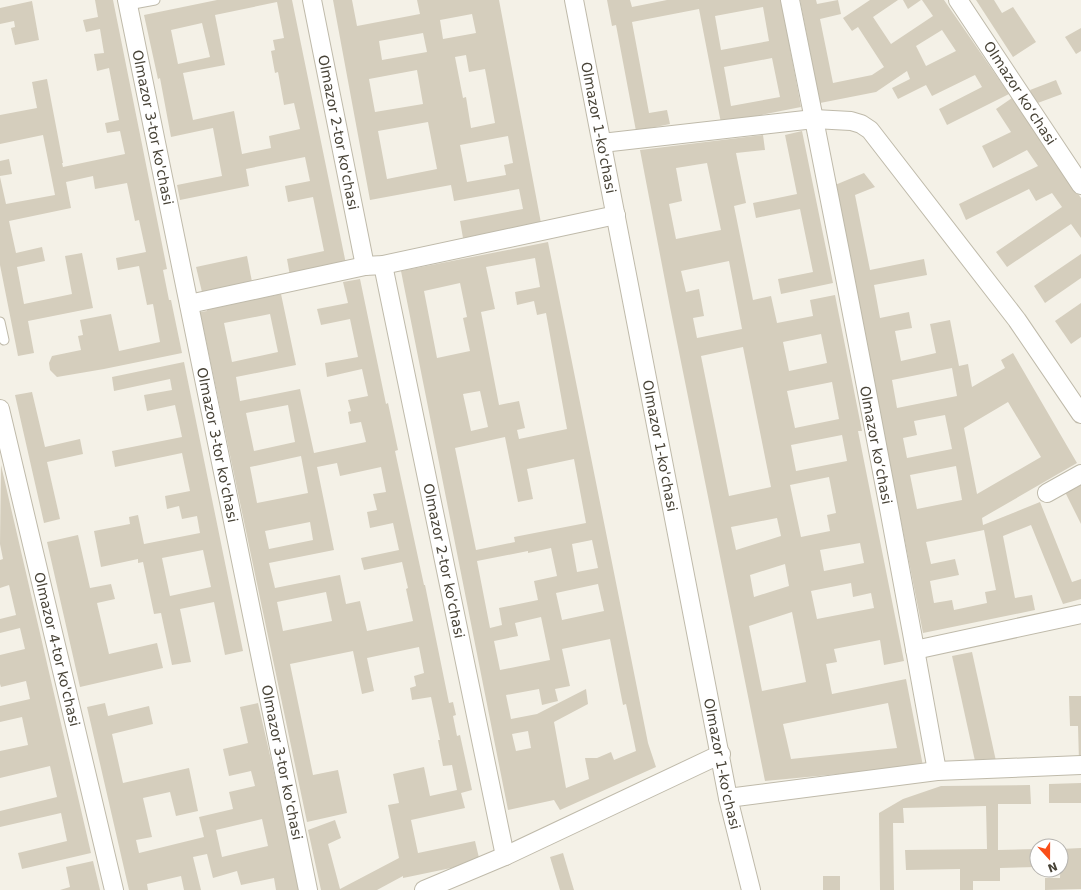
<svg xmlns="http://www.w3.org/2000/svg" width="1081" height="890" font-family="'DejaVu Sans',sans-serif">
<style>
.building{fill:#d5cebd;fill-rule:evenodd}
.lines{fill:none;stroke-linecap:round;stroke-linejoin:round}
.service-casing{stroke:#bfbaaa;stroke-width:11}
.minor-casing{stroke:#bfbaaa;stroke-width:20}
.service{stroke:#fff;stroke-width:9}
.minor{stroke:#fff;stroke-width:18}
.labels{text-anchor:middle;stroke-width:4;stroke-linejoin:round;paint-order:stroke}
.street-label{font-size:14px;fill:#474236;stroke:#fff}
</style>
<rect width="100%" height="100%" fill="#f4f1e7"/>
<!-- building -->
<g class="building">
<path d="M95,0H113L167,269L163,270L169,300H171L182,353L104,369L57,377L50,370L49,363L52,356L81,350L78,336L83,335L80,320L111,314L119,351L160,342L153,304L147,305L139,266L118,270L116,258L146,252L139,220L135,221L127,183L95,189L93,176L66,182L71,208L9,221L16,253L42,247L45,261L17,267L24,304L72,294L65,256L82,253L93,308L28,321L34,353L18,356L0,265V177L6,204L55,195L43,135L0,144V115L37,108L32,82L47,79L63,163H62L63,167L125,154L120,131L107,133L105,123L119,120L109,68L97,71L94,54L104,53L100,29L86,32L83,20L98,17Z"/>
<path d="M217,0H292L346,264L290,276L287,259L324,251L313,197L288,202L285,186L310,181L305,157L246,169L249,186L180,200L177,185L222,176L213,128L171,137L160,78L158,79L144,15ZM277,2L284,38L273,40L275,50L271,51L275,73L278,72L284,105L294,103L300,129L269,136L271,148L242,154L234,111L193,120L183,73L225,65L215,15ZM202,23L210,57L178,64L171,30Z"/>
<path d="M333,0H352L357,26L420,14L417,0H499L541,223L463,238L460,221L523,209L519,189L454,201L451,185L370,200ZM472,14L476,33L443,39L440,20ZM423,33L427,52L382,60L379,41ZM466,55L469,72L485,69L495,123L471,128L466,97L463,98L455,57ZM417,70L423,104L375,112L369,79ZM428,122L437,169L387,179L378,131ZM508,136L513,163L504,165L506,175L467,182L460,145Z"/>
<path d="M607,0H630L632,7L667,0H781L801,107L721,123L699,9L632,22L649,113L667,110L670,124L636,131L616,25L612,26ZM763,7L769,41L721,50L715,16ZM772,58L780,97L731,106L724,67Z"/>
<path d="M800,0H816L817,4L838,0L841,14L820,19L833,83L872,75L884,67L858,27L852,31L843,18L870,0H898L873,17L891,44L933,16L922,0H944L1009,94L947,125L939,109L982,87L975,75L932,96L926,85L898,99L892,88L910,79L907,71L876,92L820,103ZM942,30L956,51L926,66L916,46Z"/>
<path d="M903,0H921L908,9Z"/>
<path d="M976,0H994L1002,13L1013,7L1036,42L1013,57Z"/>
<path d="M32,1L39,40L15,45L11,28L15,27L14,21L0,24V8Z"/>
<path d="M1081,28V51L1076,54L1065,37Z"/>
<path d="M1056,80L1062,94L1035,104L1030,90Z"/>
<path d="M1012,98L1081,198V238L1071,224L1007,267L996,252L1062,207L1052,193L1036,201L1029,189L966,220L959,204L1038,166L1027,150L993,168L982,146L1011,132L996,109Z"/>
<path d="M802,131L833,283L781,294L778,279L813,272L800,209L756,218L753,203L797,194L785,135Z"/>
<path d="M763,135L765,150L736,153L746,203L734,206L753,300L771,296L777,323L813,316L810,300L835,295L862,431H858L904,661L884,665L880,640L834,649L837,662L826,664L832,694L906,679L923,766L765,781L670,307L640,150ZM707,163L721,230L676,239L669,204L682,201L676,168ZM729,261L742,329L697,338L693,318L704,316L699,289L686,292L681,271ZM821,334L827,363L789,371L783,342ZM743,347L771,487L729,496L701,356ZM832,382L839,419L795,428L787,391ZM842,435L847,461L796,471L791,445ZM829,477L836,513L827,515L830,531L801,537L790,485ZM777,518L781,536L736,550L731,527ZM860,543L864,563L824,571L820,550ZM785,564L789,586L754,597L750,575ZM851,583L853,597L871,593L874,608L817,619L811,591ZM792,612L806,682L762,691L749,626ZM888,703L897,748L791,759L783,724Z"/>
<path d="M9,159L12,174L0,176V161Z"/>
<path d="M864,173L875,187L855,195L870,270L924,259L927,275L874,285L880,318L909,312L912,328L895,331L901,361L936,353L930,324L950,320L959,366L968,364L972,387L1005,368L1001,360L1013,353L1077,463L982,518L983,525L1040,502L1072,582L1081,579V599L1063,604L1031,525L1003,536L1015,598L1032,595L1035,610L923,633L835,185ZM952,368L957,396L897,408L892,380ZM1008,402L1041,457L977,494L964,428ZM945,415L952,449L907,458L903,438L917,435L914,421ZM956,466L962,500L917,509L910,475ZM984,530L996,590L985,592L987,603L954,610L952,600L934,603L930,581L959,575L955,559L931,564L926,542Z"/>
<path d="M548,242L648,743L656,767L560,810L554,800L508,810L401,271ZM535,258L540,287L515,292L517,305L534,301L537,315L546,313L567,429L519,439L517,430L525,428L519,401L499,405L481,312L495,309L486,267ZM460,283L467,317L463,318L470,351L437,358L424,291ZM480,391L488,427L471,431L463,394ZM505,437L518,502L533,499L527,469L574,459L586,523L514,537L515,542L476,550L455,448ZM592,540L598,568L577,572L572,544ZM551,548L557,576L534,581L538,600L499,608L502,625L490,628L477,561L528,551V553ZM598,584L604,611L562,620L556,593ZM541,617L550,660L500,670L494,641L518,636L515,623ZM610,639L623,705L626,704L636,751L614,760L611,752L597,758H585L589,779L566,788L554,722L588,704L586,689L537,714L511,719L506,695L539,689L542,705L558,701L555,689L570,686L562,649ZM528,731L531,748L516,751L512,734Z"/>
<path d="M1081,254V278L1045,303L1034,286Z"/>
<path d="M247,256L252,282L202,292L196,267Z"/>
<path d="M360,279L386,404L388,403L398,450L395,451L424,585H425L449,703L453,702L456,715L453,716L457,736L460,735L472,790L461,793L465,808L411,820L418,853L475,841L480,862L403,878V876L377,890H321L308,830L335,820L341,838L328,844L340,889L399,858L388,805L399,803L393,774L424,767L430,796L457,790L452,765L443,766L438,740H440L431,697L412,700L410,688L416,686L414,676L424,673L419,647L367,658L374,691L362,694L353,651L290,664L313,775L338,770L347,813L307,822L200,312L207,311L206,309L281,294L296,365L236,377L240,401L300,389L314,453L366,442L361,422L350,424L348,412L351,411L348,400L368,396L362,369L327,377L325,363L358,357L350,319L321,325L317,309L348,303L343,282ZM270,314L278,352L232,362L224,323ZM288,405L295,442L254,451L246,413ZM301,456L308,493L257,503L250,467ZM337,463L340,476L381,467L386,492L373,494L377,510L367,512L370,528L393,523L399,550L361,558L364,570L402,562L408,588L406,589L413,621L367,631L360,601L346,604L340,575L275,588L269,563L334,550L317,467ZM310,522L313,540L269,549L265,531ZM326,592L332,621L283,631L277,602Z"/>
<path d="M1081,303V337L1071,344L1055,321Z"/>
<path d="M184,362L243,651L225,655L214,602L180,609L191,662L172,665L161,613L154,614L143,562L138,563V559L101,567L94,531L130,524L129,517L138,515L144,544L200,533L197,516L182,519L179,506L167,509L165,496L190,491L182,453L115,467L112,451L182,437L175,405L147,411L144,395L172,390L170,379L114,391L112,377ZM203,550L211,587L170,596L162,558Z"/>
<path d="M32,392L45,447L80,439L83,454L47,462L60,519L44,523L15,395Z"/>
<path d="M1,465L91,853L22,869L18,853L67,841L61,813L0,827V811L57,797L50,766L0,778V751L28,745L22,717L0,722V706L30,699L26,681L1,687L0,684V655L25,649L20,628L0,633V619L16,615L9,585L0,588V560L3,559L0,544Z"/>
<path d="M1081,482V524L1064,490Z"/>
<path d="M78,535L90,588L111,584L115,599L97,603L109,654L157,643L163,668L80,687L47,542Z"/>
<path d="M972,652L996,761H975L952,656Z"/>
<path d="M1069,696H1081V761H1079L1078,726H1070Z"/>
<path d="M105,703L108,716L149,706L153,724L112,734L123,783L189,768L198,811L176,816L170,792L143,798L152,837L136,840L139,853L204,837L199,817L233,809L229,792L255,786L251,771L229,776L223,749L248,743L240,707L258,703L301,890H276L274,878L241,885L237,871L213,878L207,854L193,857L201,890H184L181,876L147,884L148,890H129L87,707ZM262,819L268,846L222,857L216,830Z"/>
<path d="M1081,783V803H1049V784Z"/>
<path d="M1030,785L1031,804H998V850L1037,849V867L1000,868V881H973V890H960V869L906,870L905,850L987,849L986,806L903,808L904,823H893L894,890H880L879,813L903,799L941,786Z"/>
<path d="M1081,848V889L1045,890V878H1060L1061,849Z"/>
<path d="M563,853L574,890H560L550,857Z"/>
<path d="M93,861L100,890H60L70,887L66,867Z"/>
<rect x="823" y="876" width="17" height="14"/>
</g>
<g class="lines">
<!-- service casing -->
<g class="service-casing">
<g id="service">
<path d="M128,5L155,0"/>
<path d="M0,322L4,340"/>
</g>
</g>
<!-- minor casing -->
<g class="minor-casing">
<g id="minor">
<path id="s1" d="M127,0L308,890"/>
<path id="s2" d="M312,0L365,266"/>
<path id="s3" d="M574,0L728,798L751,890"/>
<path d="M790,0C842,256 891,514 937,771"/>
<path d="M958,0L1081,185"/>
<path d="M602,143L814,119L851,121L861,124L870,130L1017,320L1081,414"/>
<path id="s4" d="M383,265L505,856"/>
<path d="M189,304L365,266L383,265L616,215"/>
<path id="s5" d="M0,409L114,890"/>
<path d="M1047,493L1081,474"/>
<path d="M915,650L1081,614"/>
<path d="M728,798L937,771L1081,765"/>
<path d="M424,890L505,856L721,754"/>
</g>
</g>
<!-- service -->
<use href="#service" class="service"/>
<!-- minor -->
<use href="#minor" class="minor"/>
</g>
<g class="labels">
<!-- street labels -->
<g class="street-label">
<text transform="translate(1020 93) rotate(57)" y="5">Olmazor koʻchasi</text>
<text dy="5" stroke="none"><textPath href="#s1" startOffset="130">Olmazor 3-tor ko'chasi</textPath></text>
<text dy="5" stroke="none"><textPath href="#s3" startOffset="130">Olmazor 1-ko'chasi</textPath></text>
<text dy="5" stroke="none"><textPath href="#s2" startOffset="135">Olmazor 2-tor ko'chasi</textPath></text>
<text dy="5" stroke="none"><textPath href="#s1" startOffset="454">Olmazor 3-tor ko'chasi</textPath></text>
<text dy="5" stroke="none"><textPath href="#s3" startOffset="454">Olmazor 1-ko'chasi</textPath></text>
<text transform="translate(876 445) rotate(79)" y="5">Olmazor koʻchasi</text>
<text dy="5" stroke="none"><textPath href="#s4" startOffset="302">Olmazor 2-tor ko'chasi</textPath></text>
<text dy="5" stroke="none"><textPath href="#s5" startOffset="247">Olmazor 4-tor ko'chasi</textPath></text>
<text dy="5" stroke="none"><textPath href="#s1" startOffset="778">Olmazor 3-tor ko'chasi</textPath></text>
<text dy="5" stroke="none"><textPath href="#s3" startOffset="778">Olmazor 1-ko'chasi</textPath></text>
</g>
</g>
<!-- north arrow -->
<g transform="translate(1049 858) rotate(159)"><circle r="19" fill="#ffffff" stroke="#b5b3af"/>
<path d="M0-3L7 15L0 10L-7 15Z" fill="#f94e19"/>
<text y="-6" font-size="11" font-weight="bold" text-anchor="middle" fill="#474236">N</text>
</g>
</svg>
